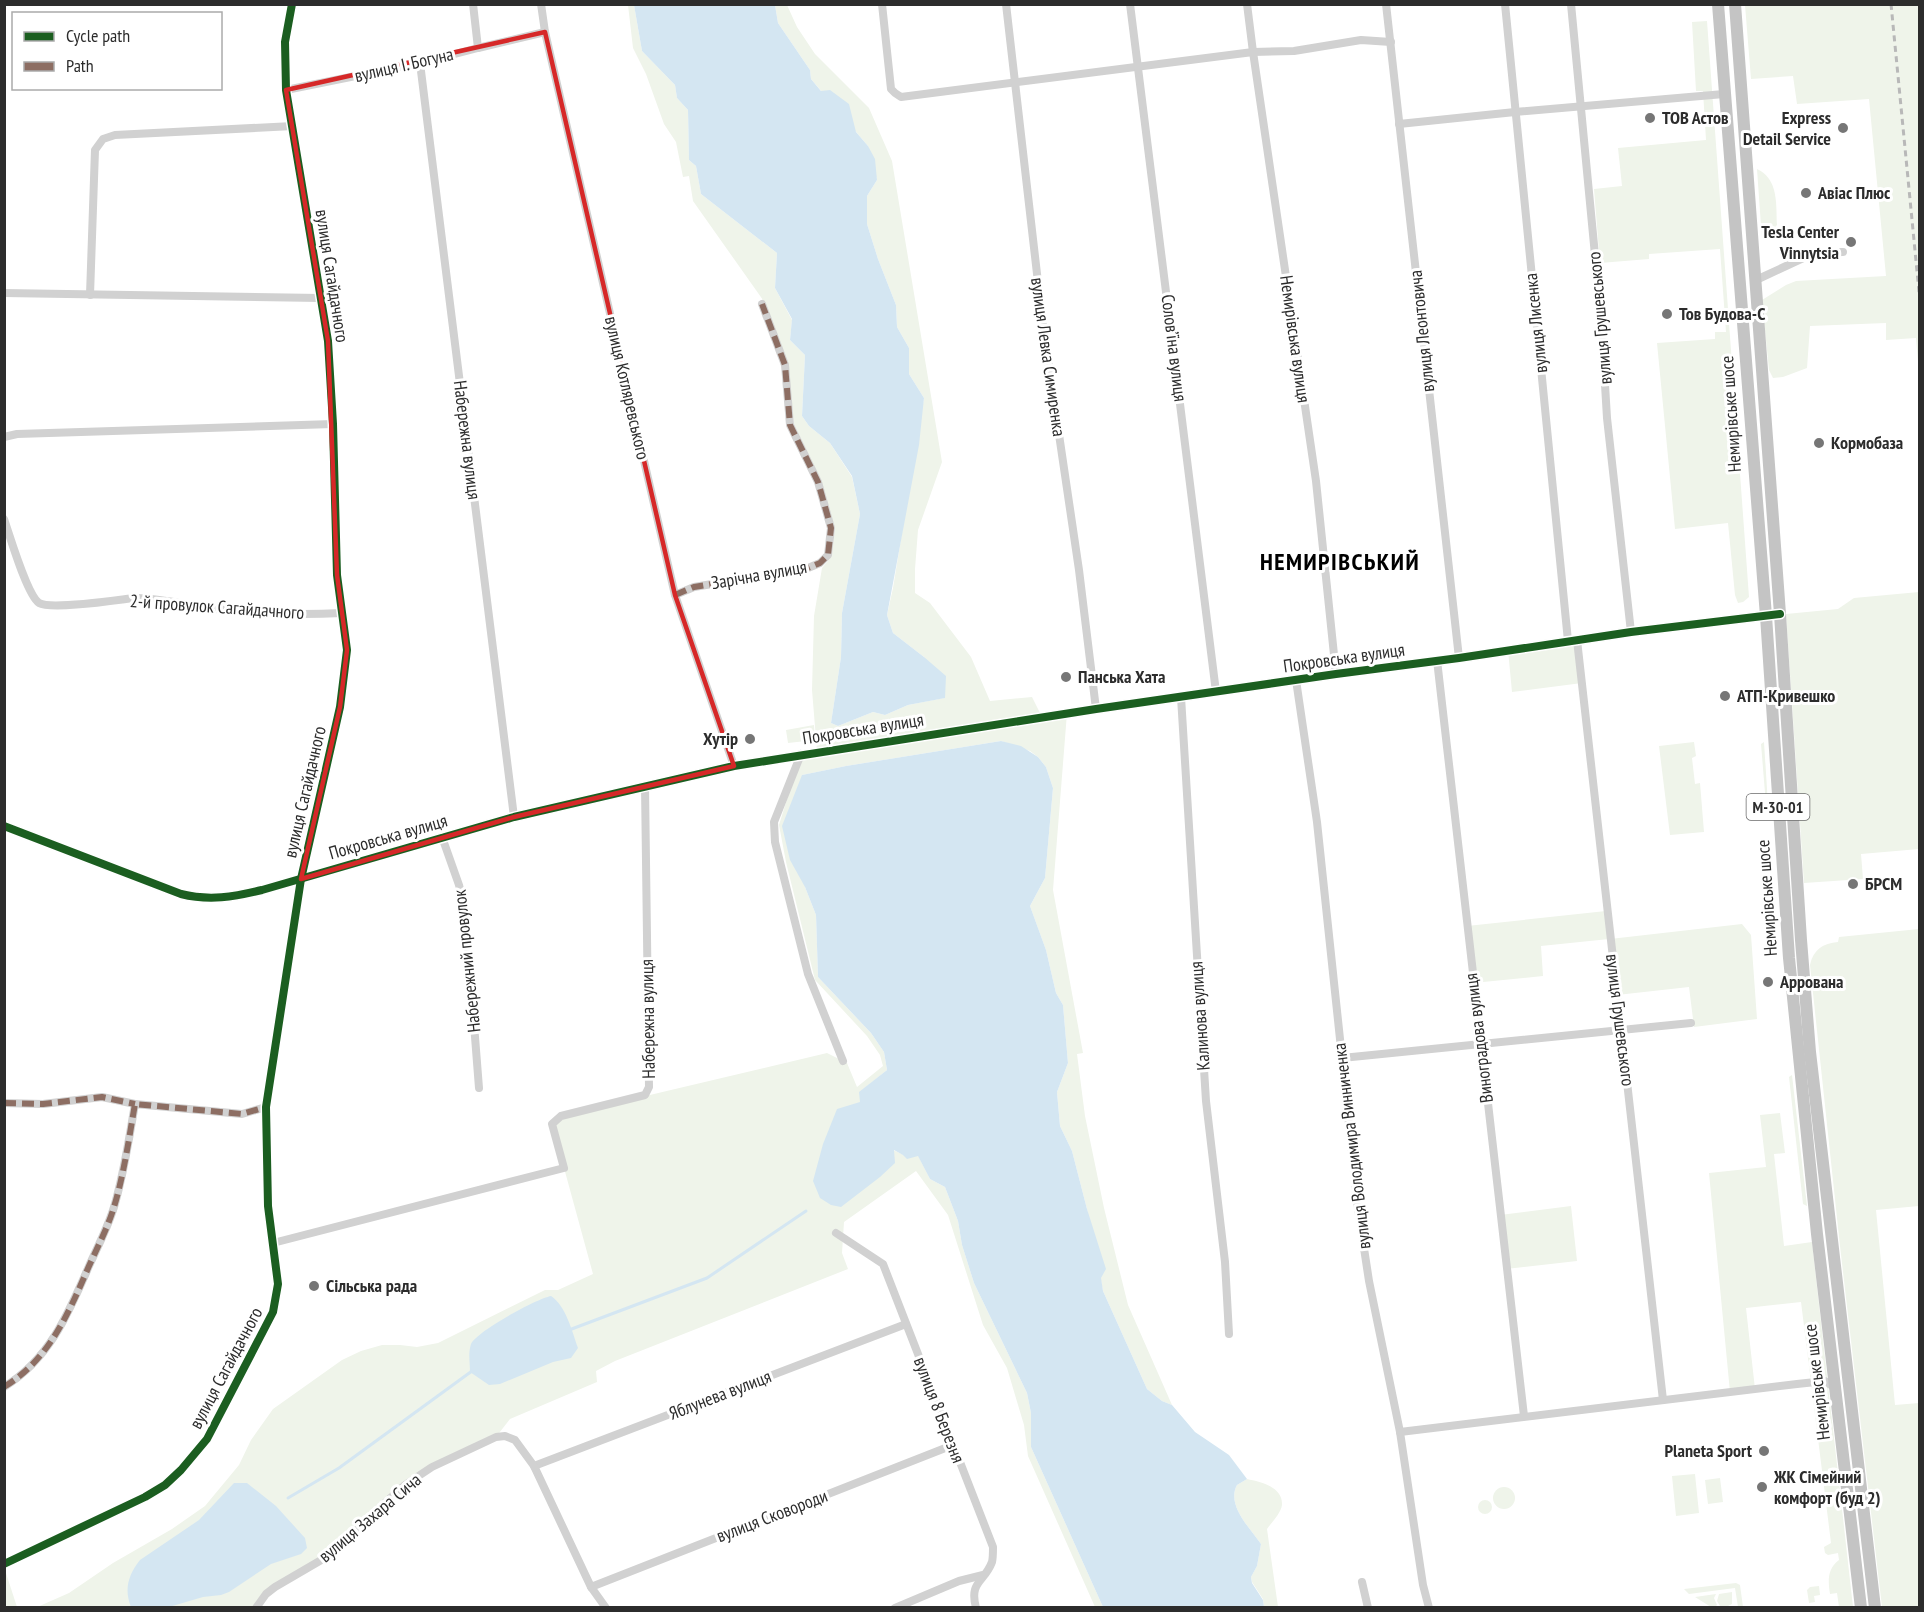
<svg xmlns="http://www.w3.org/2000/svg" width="1924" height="1612" font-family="'PT Sans Narrow',sans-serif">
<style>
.green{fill:#eff4ea}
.water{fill:#d4e6f2}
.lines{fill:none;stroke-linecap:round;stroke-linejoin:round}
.stream{stroke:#d4e6f2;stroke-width:3}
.minor{stroke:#d1d1d1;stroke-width:8}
.tertiary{stroke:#d1d1d1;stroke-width:10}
.primary{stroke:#c4c4c4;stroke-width:12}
.rail{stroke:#b8b8b8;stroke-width:3;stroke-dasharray:6 4.5;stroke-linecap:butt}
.quiet{stroke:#8d6e63;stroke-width:6;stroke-dasharray:12 6;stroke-linecap:butt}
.cycleway-casing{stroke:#fff;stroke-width:11}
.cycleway{stroke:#1b5e20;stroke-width:8}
.marked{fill:none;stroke:#d62828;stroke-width:4.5;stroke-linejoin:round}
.poi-dot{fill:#767676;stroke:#fff;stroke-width:2}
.labels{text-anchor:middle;stroke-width:6;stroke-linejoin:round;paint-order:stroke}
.shield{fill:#fff;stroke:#6b6b6b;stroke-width:1.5}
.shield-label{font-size:16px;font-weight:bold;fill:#2c2c2c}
.street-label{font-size:18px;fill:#2c2c2c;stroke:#fff}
.poi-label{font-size:18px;font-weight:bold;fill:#2c2c2c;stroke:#fff;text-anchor:start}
.district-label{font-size:24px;font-weight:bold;letter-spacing:1.5px;fill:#000;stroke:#fff}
</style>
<rect width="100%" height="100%" fill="#fff"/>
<!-- green -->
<g class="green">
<path d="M628,5H634L642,51L675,85L677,98L688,110L689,160L696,166L701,194L777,253L775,288L792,320L790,340L805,355L802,416L809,426L830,443L852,477L860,514L842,613L841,657L831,723L838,726L873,712L885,715L908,705L944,698L924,657L893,633L887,615L893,588L924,398L909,374V348L897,327L896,305L878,259L867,224V196L877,180L868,146L811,79L810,70L778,23L775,5H787L797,27L815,54L869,108L892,161L942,462L918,530L915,569V593L930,603L971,657L990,701L1032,697L1042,717L1067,713L1053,890L1083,1053L1077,1054L1085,1116L1104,1208L1128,1305L1172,1405L1162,1401L1147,1389L1103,1291L1087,1209L1072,1151L1060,1126L1057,1092L1068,1063L1063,1005L1056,993L1046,950L1030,906L1045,878L1053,788L1046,767L1038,757L1030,751L1001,741L846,766L802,775L805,887L816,915L818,977L871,1033L884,1052L887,1070L860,1092L893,1150L904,1155H918L930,1179L945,1187L958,1221L962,1245L974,1283L1027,1393L1031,1413V1447L1103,1607H1095L1028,1456L1024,1425L1007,1368L983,1325L948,1215L916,1171L844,1222L842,1253L848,1269L615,1361L596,1371L597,1382L510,1419L496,1437L405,1485L335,1552L284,1581L256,1607L35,1608L69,1593L113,1563L172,1529L205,1506L239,1465L251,1440L273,1409L342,1360L361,1351L382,1345H400L417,1347L438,1343L545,1290H558L593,1274L552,1124L561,1116L827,1053L847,1063L857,1087L883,1066L880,1055L867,1036L815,980L786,862L779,825L801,754L817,751L812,690L814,616L822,568L832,556L835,529L821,480L794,424L788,365L763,300L693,201L689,176L683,177L676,142L664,124L646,74L633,48Z"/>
<path d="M1745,5H1919V374L1916,338L1886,340V323L1810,326L1807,368L1783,377L1773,378L1769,370L1762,300L1786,285L1796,281L1886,276L1869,99L1797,104L1793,76L1751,79Z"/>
<path d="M1707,21L1749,597L1743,602L1738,603L1735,595L1728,523L1675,529L1657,343L1715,339V332H1726L1720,249L1649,254V259L1600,263L1594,189L1622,186L1618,148L1706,140L1703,91H1696L1692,22Z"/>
<path d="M1757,169C1779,179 1776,205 1777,225L1762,240Z"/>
<path d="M1919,592V849L1861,854L1863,879L1804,883L1786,614L1838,609L1854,598Z"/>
<path d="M1577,640L1582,683L1512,692L1508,650Z"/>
<path d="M814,725L815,740L788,743L786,730Z"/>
<path d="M1694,742L1696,756L1692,758L1695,784L1700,783L1704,832L1670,835L1659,746Z"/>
<path d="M1764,742L1769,820L1767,817L1761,744Z"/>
<path d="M1606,911L1610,939L1742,924L1751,935L1757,1019L1694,1027L1689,987L1617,995L1609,939L1541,946L1543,976L1473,983L1467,926Z"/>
<path d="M1919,929V1206L1876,1210L1895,1405L1919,1403V1607H1882L1840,1246L1810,965C1813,950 1823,943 1838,942L1839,937Z"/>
<path d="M1792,1075L1807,1206L1803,1204L1789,1077Z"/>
<path d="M1780,1113L1785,1153L1774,1154L1784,1246L1812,1242L1853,1607H1839L1837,1593L1830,1594C1828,1581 1827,1569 1839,1560L1838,1553L1828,1555L1825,1553L1824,1547L1831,1543L1801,1302L1746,1308L1755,1389L1730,1392L1709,1173L1766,1167L1760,1115Z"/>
<path d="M1571,1206L1577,1261L1506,1269L1500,1215Z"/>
<path d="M1695,1474L1699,1513L1676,1516L1672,1476Z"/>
<path d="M1720,1478L1723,1502L1708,1504L1705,1480Z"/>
<path d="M1247,1479C1260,1482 1283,1486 1282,1505C1281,1513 1272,1522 1267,1529L1278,1607H1264L1263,1599L1252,1582L1251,1577L1257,1566L1261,1544C1250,1528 1226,1505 1237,1485Z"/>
<circle cx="1504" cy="1498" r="11"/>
<circle cx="1485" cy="1507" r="7"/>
<path d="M5,1570L17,1607H5Z"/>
<path d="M1736,1583L1740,1585L1743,1607H1738L1735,1588L1689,1594L1684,1589Z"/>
<path d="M1819,1586L1820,1595L1814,1596L1815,1602L1809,1603L1807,1590L1810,1587Z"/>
<path d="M1732,1592V1604L1726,1607L1720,1606L1717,1601L1719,1594Z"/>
<path d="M1716,1594L1714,1598L1717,1605L1715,1607H1711L1695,1597Z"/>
</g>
<!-- water -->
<g class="water">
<path d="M634,5H775L778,23L810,70L811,79L821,91L830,90L849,104L856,132L868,146L875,159L877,180L867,196V224L878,259L896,305L897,327L909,348V374L924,398L919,445L887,615L893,633L924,657L946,676L945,698L908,705L885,715L873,712L838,726L831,723L841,657L842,613L860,514L852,476L830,443L809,426L802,416L805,355L790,340L792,319L775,288L777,253L701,194L696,166L689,160L688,110L677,98L675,85L642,51Z"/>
<path d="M1001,741L1021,746L1038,757L1046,767L1053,788L1045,878L1030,906L1046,950L1056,993L1063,1005L1068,1063L1057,1092L1060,1126L1072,1151L1087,1209L1106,1269L1101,1278L1103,1291L1147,1389L1162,1401L1172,1405L1195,1432L1229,1455L1247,1479L1237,1485C1226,1505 1250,1528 1261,1544L1257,1566L1251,1577L1252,1583L1263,1600L1264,1607H1103L1031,1447V1413L1027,1393L974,1283L962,1245L958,1221L945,1187L930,1179L918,1156L907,1159L903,1155L894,1150L895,1163L880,1177L841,1207L831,1205L820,1198L813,1181L823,1144L837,1109L860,1102L859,1092L887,1070L884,1052L871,1033L818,977L816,915L805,887L790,860L782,826L802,775L846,766Z"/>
<path d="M551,1296C566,1306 572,1331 578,1348L571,1358L553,1362L500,1384L489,1385L470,1372C470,1363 468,1353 471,1344C477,1331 536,1299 551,1296Z"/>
<path d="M234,1483H247L276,1506L305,1538L307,1548L301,1554L271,1564L229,1592L221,1595L203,1597L169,1607H131C124,1590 128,1575 140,1560L199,1520Z"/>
</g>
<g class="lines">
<!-- stream -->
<g class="stream">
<path d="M569,1330L707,1278L806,1211"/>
<path d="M288,1498L339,1468L472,1371"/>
</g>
<!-- minor -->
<g class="minor">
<path d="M541,4L545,32L675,595L734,766"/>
<path d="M882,4L891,89L895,93L901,97L1253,52L1294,51L1361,40L1391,42"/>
<path d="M1006,4L1043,326L1079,570L1096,709"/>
<path d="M1130,4L1216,692"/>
<path d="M1247,4L1253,52L1316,481L1336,674"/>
<path d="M1386,4L1459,658"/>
<path d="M1505,4L1568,641"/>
<path d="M1571,4L1601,318L1607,418L1631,632"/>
<path d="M478,48L545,32"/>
<path d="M420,63L514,817"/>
<path d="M286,90L420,63L478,48L473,4"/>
<path d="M1399,124L1515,112L1724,94"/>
<path d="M1756,280L1814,253L1843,252"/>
<path d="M4,293L321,298"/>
<path d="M90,295L95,150L103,139L115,135L293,126"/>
<path d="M4,437L17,434L333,424"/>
<path d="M4,519C10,536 27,595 39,603C51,610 117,600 134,598C156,597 192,606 215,609C258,614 299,615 342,613"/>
<path d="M675,595L694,587L808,568L820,563L828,555L831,528L818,482L790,425L785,365L762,304"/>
<path d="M1577,640C1604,894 1635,1147 1663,1400"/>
<path d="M1437,660L1524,1416"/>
<path d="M1296,680L1317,822L1358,1209L1369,1281L1400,1432L1423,1585L1429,1608"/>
<path d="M1181,697L1206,1101L1225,1262L1229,1334"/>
<path d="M801,754L774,822L775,842L808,974L843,1061"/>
<path d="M442,837L459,885L465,909L479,1088"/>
<path d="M1342,1058L1691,1023"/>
<path d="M4,1103L43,1104L102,1097L135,1104"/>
<path d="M836,1233L883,1264L993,1547C993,1552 993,1558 992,1562C984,1583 969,1581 976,1608"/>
<path d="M273,1243L564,1168L552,1124L561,1116L645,1095L649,1087L645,786"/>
<path d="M4,1387C50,1359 69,1312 89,1266C98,1246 108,1227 114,1207C124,1174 129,1138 135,1104L242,1114L266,1107"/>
<path d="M1400,1432L1797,1384L1825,1381L1835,1388"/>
<path d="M534,1466L906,1324"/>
<path d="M4,1564L145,1497L165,1485L181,1470L207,1439L273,1312L278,1284L268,1206L266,1107L301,879L340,707L347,650L337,575L333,424L328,341L286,90L285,42L292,4"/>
<path d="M1362,1582L1368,1608"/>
<path d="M591,1587L953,1445"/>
<path d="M256,1608L266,1594L275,1587L335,1552L377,1510L405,1485L432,1467L496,1437L505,1436L515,1440L534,1466L591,1587L606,1608"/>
<path d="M895,1608L959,1581L983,1575"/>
</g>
<!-- tertiary -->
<path class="tertiary" d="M4,826L181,894C209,901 234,897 262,890L514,817L734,766L1096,709L1336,674L1459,658L1631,632L1780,614"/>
<!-- primary -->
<g class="primary">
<path d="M1718,4L1766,616L1789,958L1817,1234L1861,1608"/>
<path d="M1735,4L1780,614L1801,940L1810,1052L1875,1608"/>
</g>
<!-- rail -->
<path class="rail" d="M1891,4L1920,302"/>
<!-- quiet -->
<g class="quiet">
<path d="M675,595L694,587L808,568L820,563L828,555L831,528L818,482L790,425L785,365L762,304"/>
<path d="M4,1103L43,1104L102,1097L135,1104"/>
<path d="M4,1387C50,1359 69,1312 89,1266C98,1246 108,1227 114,1207C124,1174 129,1138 135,1104L242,1114L266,1107"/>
</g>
<!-- cycleway casing -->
<g class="cycleway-casing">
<g id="cycleway">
<path d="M4,826L181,894C209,901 234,897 262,890L514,817L734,766L1096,709L1336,674L1459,658L1631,632L1780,614"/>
<path d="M4,1564L145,1497L165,1485L181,1470L207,1439L273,1312L278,1284L268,1206L266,1107L301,879L340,707L347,650L337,575L333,424L328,341L286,90L285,42L292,4"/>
</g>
</g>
<!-- cycleway -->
<use href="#cycleway" class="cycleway"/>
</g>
<!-- marked area -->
<path class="marked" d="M545,32L675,595L734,766L514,817L301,879L340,707L347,650L337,575L328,341L286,90Z"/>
<!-- markers -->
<g class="poi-dot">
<circle cx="1650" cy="118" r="6"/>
<circle cx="1843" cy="128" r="6"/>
<circle cx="1806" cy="193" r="6"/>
<circle cx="1851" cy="242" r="6"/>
<circle cx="1667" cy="314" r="6"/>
<circle cx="1819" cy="443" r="6"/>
<circle cx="1066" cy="677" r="6"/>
<circle cx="1725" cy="696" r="6"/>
<circle cx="750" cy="739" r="6"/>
<circle cx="1853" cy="884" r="6"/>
<circle cx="1768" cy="982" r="6"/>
<circle cx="314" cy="1286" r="6"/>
<circle cx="1764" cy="1451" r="6"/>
<circle cx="1762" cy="1487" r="6"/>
</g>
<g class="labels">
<!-- shield labels -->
<rect class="shield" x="1746.5" y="794" width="63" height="26" rx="4.5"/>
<g class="shield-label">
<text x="1778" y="813">М-30-01</text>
</g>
<!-- street labels -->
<g class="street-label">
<text transform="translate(404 65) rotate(-13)" y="6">вулиця І. Богуна</text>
<text transform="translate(332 276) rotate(81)" y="6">вулиця Сагайдачного</text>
<text transform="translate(1600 318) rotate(-95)" y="6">вулиця Грушевського</text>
<text transform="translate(1536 323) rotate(-96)" y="6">вулиця Лисенка</text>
<text transform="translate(1422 331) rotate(-96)" y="6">вулиця Леонтовича</text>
<text transform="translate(1295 339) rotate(82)" y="6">Немирівська вулиця</text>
<text transform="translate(1174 348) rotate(83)" y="6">Соловʼїна вулиця</text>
<text transform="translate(1048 357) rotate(82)" y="6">вулиця Левка Симиренка</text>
<text transform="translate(627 388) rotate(77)" y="6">вулиця Котляревського</text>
<text transform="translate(1731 414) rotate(-94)" y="6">Немирівське шосе</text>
<text transform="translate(467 440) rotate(83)" y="6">Набережна вулиця</text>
<text transform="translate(759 575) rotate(-10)" y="6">Зарічна вулиця</text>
<text transform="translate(217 607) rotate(4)" y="6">2-й провулок Сагайдачного</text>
<text transform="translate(1344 658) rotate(-8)" y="6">Покровська вулиця</text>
<text transform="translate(863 729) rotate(-9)" y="6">Покровська вулиця</text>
<text transform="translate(305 792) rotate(-77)" y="6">вулиця Сагайдачного</text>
<text transform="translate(388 837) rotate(-16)" y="6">Покровська вулиця</text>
<text transform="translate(1767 898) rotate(-94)" y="6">Немирівське шосе</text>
<text transform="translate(467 961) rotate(-96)" y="6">Набережний провулок</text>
<text transform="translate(1200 1016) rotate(-94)" y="6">Калинова вулиця</text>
<text transform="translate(648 1019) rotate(-91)" y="6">Набережна вулиця</text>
<text transform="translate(1620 1020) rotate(83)" y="6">вулиця Грушевського</text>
<text transform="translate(1479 1038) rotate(-97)" y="6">Виноградова вулиця</text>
<text transform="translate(1352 1146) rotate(-97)" y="6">вулиця Володимира Винниченка</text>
<text transform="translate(226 1368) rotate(-62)" y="6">вулиця Сагайдачного</text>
<text transform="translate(1817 1382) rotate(-97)" y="6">Немирівське шосе</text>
<text transform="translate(720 1395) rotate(-21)" y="6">Яблунева вулиця</text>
<text transform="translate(939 1410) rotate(69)" y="6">вулиця 8 Березня</text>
<text transform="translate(772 1516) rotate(-21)" y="6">вулиця Сковороди</text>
<text transform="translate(370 1518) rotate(-40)" y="6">вулиця Захара Сича</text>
</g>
<!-- poi labels -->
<g class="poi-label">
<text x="1662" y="124">ТОВ Астов</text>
<text x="1831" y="124" text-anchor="end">Express<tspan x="1831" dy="21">Detail Service</tspan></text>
<text x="1818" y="199">Авіас Плюс</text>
<text x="1839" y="238" text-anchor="end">Tesla Center<tspan x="1839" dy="21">Vinnytsia</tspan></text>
<text x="1679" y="320">Тов Будова-С</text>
<text x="1831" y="449">Кормобаза</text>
<text x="1078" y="683">Панська Хата</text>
<text x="1737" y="702">АТП-Кривешко</text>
<text x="738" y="745" text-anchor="end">Хутір</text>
<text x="1865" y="890">БРСМ</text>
<text x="1780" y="988">Аррована</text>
<text x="326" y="1292">Сільська рада</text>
<text x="1752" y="1457" text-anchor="end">Planeta Sport</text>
<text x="1774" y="1483">ЖК Сімейний<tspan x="1774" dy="21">комфорт (буд 2)</tspan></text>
</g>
<!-- district labels -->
<g class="district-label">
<text x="1340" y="570">НЕМИРІВСЬКИЙ</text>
</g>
</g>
<!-- border -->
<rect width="1924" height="1612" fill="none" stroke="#2c2c2c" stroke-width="12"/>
<!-- legend -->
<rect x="12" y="12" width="210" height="78" fill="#ffffff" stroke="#ababab" stroke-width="1.5"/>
<rect x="24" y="32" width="30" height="9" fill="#1b5e20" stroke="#ababab" stroke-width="1.5"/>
<text x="66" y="42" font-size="18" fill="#2c2c2c">Cycle path</text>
<rect x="24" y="62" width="30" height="9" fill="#8d6e63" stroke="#ababab" stroke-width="1.5"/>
<text x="66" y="72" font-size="18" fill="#2c2c2c">Path</text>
</svg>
